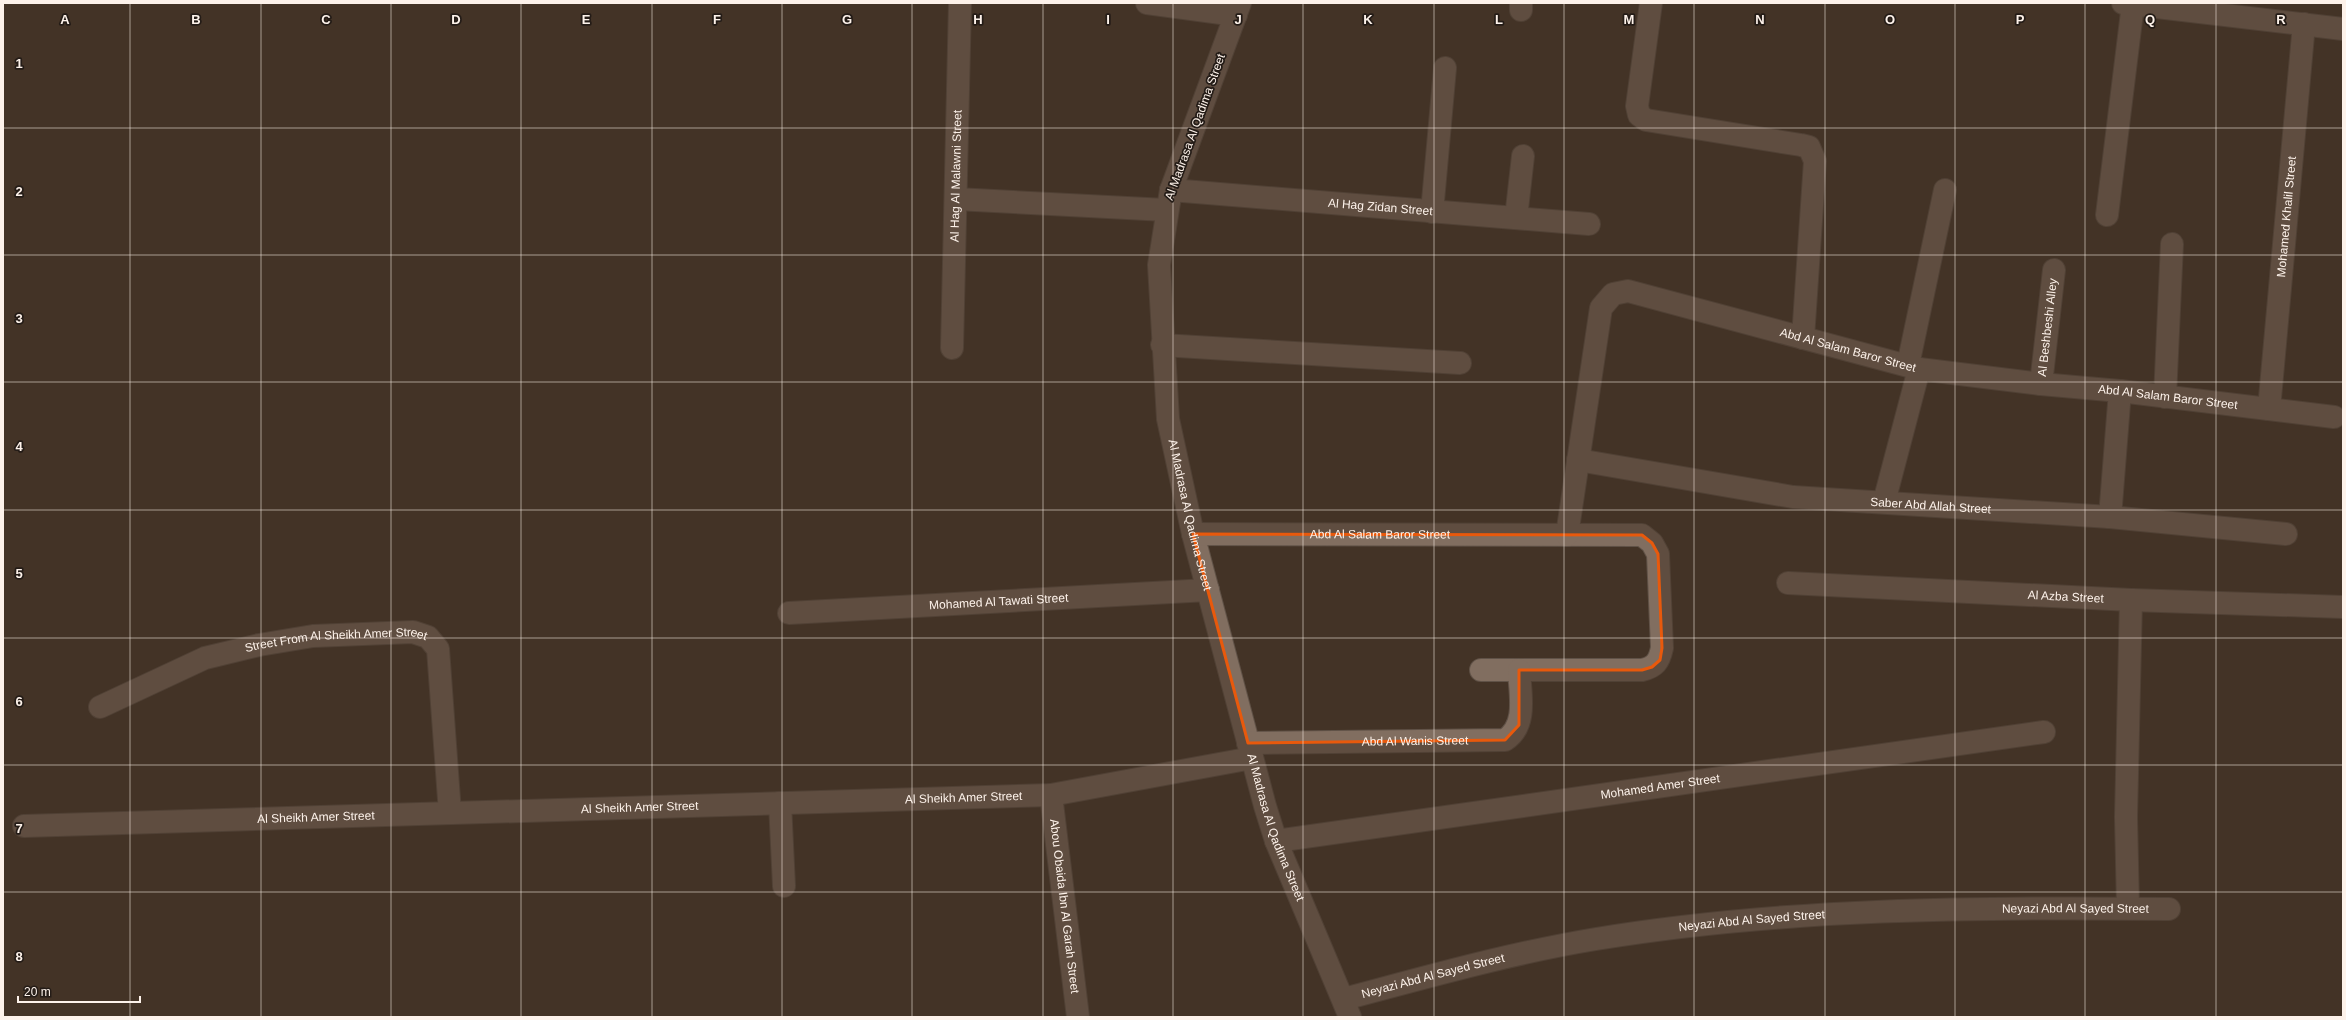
<svg xmlns="http://www.w3.org/2000/svg" width="2346" height="1020" font-family="Helvetica,sans-serif">
<style>
.lines{fill:none;stroke-linecap:round;stroke-linejoin:round}
.street-casing{stroke:#605247;stroke-width:24}
.street{stroke:#816e60;stroke-width:22}
.marked{fill:none;stroke:#e8590c;stroke-width:3;stroke-linejoin:round}
.grid{fill:none;stroke:#fdf2ea;stroke-width:1;stroke-opacity:0.55}
.labels{text-anchor:middle;stroke-width:3.5;stroke-linejoin:round;paint-order:stroke}
.street-label{font-size:12px;fill:#fdf2ea;stroke:#241c17}
.grid-label{font-size:13px;text-anchor:middle;font-weight:bold;fill:#fdf2ea;stroke:#241c17;stroke-width:3.5;stroke-linejoin:round;paint-order:stroke}
</style>
<rect width="100%" height="100%" fill="#433326"/>
<g class="lines">
<!-- street casing -->
<g class="street-casing">
<g id="street">
<path d="M1147,3L1236,15"/>
<path id="s1" d="M1240,3L1171,190L1159,265L1168,419L1193,534L1265,806L1276,841L1350,1017"/>
<path d="M1651,3L1637,106L1639,115L1646,120L1801,145L1809,147L1815,161L1803,338"/>
<path d="M2123,3L2343,29"/>
<path d="M1521,10V3"/>
<path id="s2" d="M1171,190L1589,224"/>
<path d="M956,199L1166,210"/>
<path d="M1432,212L1445,68"/>
<path d="M2107,215L2133,4"/>
<path d="M1516,218L1523,156"/>
<path d="M1162,345L1460,363"/>
<path id="s3" d="M952,348L960,3"/>
<path d="M1908,365L1945,190"/>
<path id="s4" d="M2041,384L2054,270"/>
<path d="M2165,397L2172,244"/>
<path id="s5" d="M2269,409L2304,24"/>
<path id="s6" d="M1578,460L1793,497L2110,517L2286,534"/>
<path d="M1884,502L1919,369"/>
<path d="M2110,517L2120,391"/>
<path id="s7" d="M1193,534L1642,535L1652,543L1658,554L1662,648C1659,662 1655,667 1642,670H1481"/>
<path id="s8" d="M1567,535L1601,308L1613,294L1628,291L1919,369L2041,384L2120,391L2334,417"/>
<path id="s9" d="M1788,583L2131,600L2343,607"/>
<path id="s10" d="M789,613L1208,590"/>
<path id="s11" d="M100,707L205,658L259,645L313,636L413,632L428,637L438,649L450,813"/>
<path id="s12" d="M1248,743L1505,740C1528,725 1520,694 1519,670"/>
<path id="s13" d="M1051,795L1078,1017"/>
<path d="M780,803L784,886"/>
<path id="s14" d="M24,826L1051,795L1252,758"/>
<path id="s15" d="M1276,841L2044,732"/>
<path d="M2128,908L2126,817L2131,600"/>
<path id="s16" d="M1344,999C1427,977 1511,953 1596,939C1784,908 1979,907 2169,909"/>
</g>
</g>
<!-- street -->
<use href="#street" class="street"/>
</g>
<!-- marked area -->
<path d="M0 0H2346V1020H0ZM1193,534L1642,535L1652,543L1658,554L1662,648L1660,660L1652,667L1642,670H1519V725L1505,740L1248,743Z" fill="#433326" fill-opacity=".55" fill-rule="evenodd"/>
<path class="marked" d="M1193,534L1642,535L1652,543L1658,554L1662,648L1660,660L1652,667L1642,670H1519V725L1505,740L1248,743Z"/>
<!-- grid -->
<path class="grid" d="M130,3V1017M261,3V1017M391,3V1017M521,3V1017M652,3V1017M782,3V1017M912,3V1017M1043,3V1017M1173,3V1017M1303,3V1017M1434,3V1017M1564,3V1017M1694,3V1017M1825,3V1017M1955,3V1017M2085,3V1017M2216,3V1017M3,128H2343M3,255H2343M3,382H2343M3,510H2343M3,638H2343M3,765H2343M3,892H2343"/>
<g class="labels">
<!-- street labels -->
<g class="street-label">
<text transform="translate(1195 127) rotate(-70)" y="4">Al Madrasa Al Qadima Street</text>
<text dy="4" stroke="none"><textPath href="#s3" startOffset="172">Al Hag Al Malawni Street</textPath></text>
<text dy="4" stroke="none"><textPath href="#s2" startOffset="210">Al Hag Zidan Street</textPath></text>
<text dy="4" stroke="none"><textPath href="#s5" startOffset="193">Mohamed Khalil Street</textPath></text>
<text dy="4" stroke="none"><textPath href="#s4" startOffset="57">Al Beshbeshi Alley</textPath></text>
<text dy="4" stroke="none"><textPath href="#s8" startOffset="491">Abd Al Salam Baror Street</textPath></text>
<text dy="4" stroke="none"><textPath href="#s8" startOffset="815">Abd Al Salam Baror Street</textPath></text>
<text dy="4" stroke="none"><textPath href="#s6" startOffset="356">Saber Abd Allah Street</textPath></text>
<text dy="4" stroke="none"><textPath href="#s1" startOffset="528">Al Madrasa Al Qadima Street</textPath></text>
<text dy="4" stroke="none"><textPath href="#s7" startOffset="187">Abd Al Salam Baror Street</textPath></text>
<text dy="4" stroke="none"><textPath href="#s9" startOffset="278">Al Azba Street</textPath></text>
<text dy="4" stroke="none"><textPath href="#s10" startOffset="210">Mohamed Al Tawati Street</textPath></text>
<text dy="4" stroke="none"><textPath href="#s11" startOffset="249">Street From Al Sheikh Amer Street</textPath></text>
<text dy="4" stroke="none"><textPath href="#s12" startOffset="167">Abd Al Wanis Street</textPath></text>
<text dy="4" stroke="none"><textPath href="#s15" startOffset="388">Mohamed Amer Street</textPath></text>
<text dy="4" stroke="none"><textPath href="#s14" startOffset="940">Al Sheikh Amer Street</textPath></text>
<text dy="4" stroke="none"><textPath href="#s14" startOffset="616">Al Sheikh Amer Street</textPath></text>
<text dy="4" stroke="none"><textPath href="#s14" startOffset="292">Al Sheikh Amer Street</textPath></text>
<text dy="4" stroke="none"><textPath href="#s1" startOffset="852">Al Madrasa Al Qadima Street</textPath></text>
<text dy="4" stroke="none"><textPath href="#s13" startOffset="112">Abou Obaida Ibn Al Garah Street</textPath></text>
<text dy="4" stroke="none"><textPath href="#s16" startOffset="740">Neyazi Abd Al Sayed Street</textPath></text>
<text dy="4" stroke="none"><textPath href="#s16" startOffset="416">Neyazi Abd Al Sayed Street</textPath></text>
<text dy="4" stroke="none"><textPath href="#s16" startOffset="92">Neyazi Abd Al Sayed Street</textPath></text>
</g>
</g>
<g class="grid-label">
<text x="65" y="24">A</text>
<text x="196" y="24">B</text>
<text x="326" y="24">C</text>
<text x="456" y="24">D</text>
<text x="586" y="24">E</text>
<text x="717" y="24">F</text>
<text x="847" y="24">G</text>
<text x="978" y="24">H</text>
<text x="1108" y="24">I</text>
<text x="1238" y="24">J</text>
<text x="1368" y="24">K</text>
<text x="1499" y="24">L</text>
<text x="1629" y="24">M</text>
<text x="1760" y="24">N</text>
<text x="1890" y="24">O</text>
<text x="2020" y="24">P</text>
<text x="2150" y="24">Q</text>
<text x="2281" y="24">R</text>
<text x="19" y="68">1</text>
<text x="19" y="196">2</text>
<text x="19" y="323">3</text>
<text x="19" y="451">4</text>
<text x="19" y="578">5</text>
<text x="19" y="706">6</text>
<text x="19" y="833">7</text>
<text x="19" y="961">8</text>
</g>
<!-- border -->
<rect width="2346" height="1020" fill="none" stroke="#fdf2ea" stroke-width="8"/>
<!-- scale -->
<path d="M18 996v6h122v-6" fill="none" stroke="#fdf2ea" stroke-width="2"/>
<text x="24" y="996" font-size="12" fill="#fdf2ea" stroke="#241c17" stroke-width="3" paint-order="stroke">20 m</text>
</svg>
